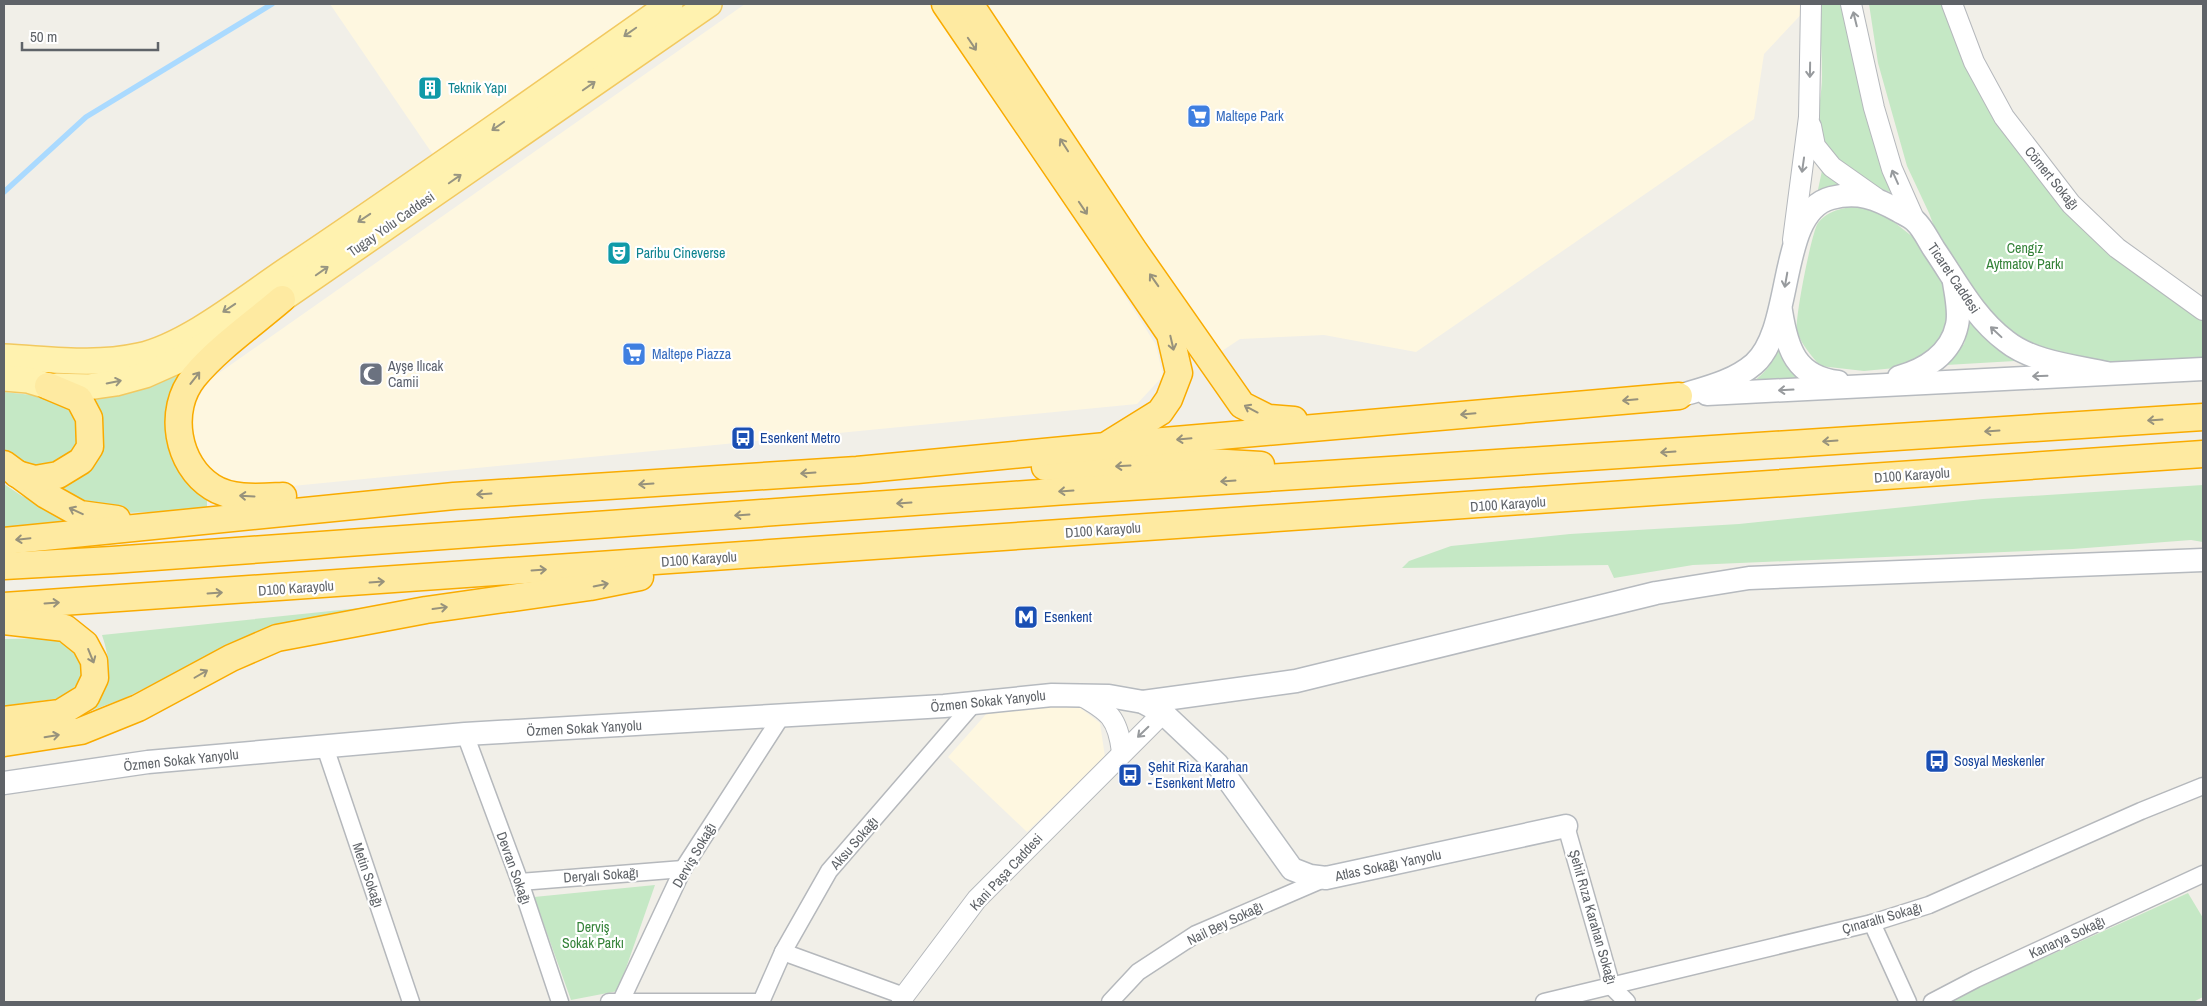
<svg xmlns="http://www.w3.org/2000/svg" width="2207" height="1006" font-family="'Archivo Narrow',sans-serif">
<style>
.commercial{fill:#fef7e0}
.green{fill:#c5e8c5}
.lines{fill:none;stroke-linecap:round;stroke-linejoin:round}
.stream{stroke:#aadaff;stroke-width:5.5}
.minor-casing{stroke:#b5b8bc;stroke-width:19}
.tertiary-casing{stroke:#b5b8bc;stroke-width:22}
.secondary-casing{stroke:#b6babf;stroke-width:25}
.primary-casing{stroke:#f2c960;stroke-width:28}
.trunk-casing{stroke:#f9ab00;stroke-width:29}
.minor{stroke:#fff;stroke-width:16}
.tertiary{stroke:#fff;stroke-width:20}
.secondary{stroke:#fff;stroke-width:22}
.primary{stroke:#fff2af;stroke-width:25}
.trunk{stroke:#feeaa1;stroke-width:26}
.oneway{stroke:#979a9d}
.oneway2{stroke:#979581}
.oneway3{stroke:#97927c}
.labels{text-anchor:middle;stroke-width:4.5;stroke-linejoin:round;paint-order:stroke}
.culture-label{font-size:14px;fill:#0d838f;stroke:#fff;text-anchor:start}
.shop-label{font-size:14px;fill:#366cbe;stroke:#fff;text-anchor:start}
.street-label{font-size:14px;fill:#5f6368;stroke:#fff}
.park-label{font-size:14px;fill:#348238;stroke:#fff}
.worship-label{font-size:14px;fill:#5b616d;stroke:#fff;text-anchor:start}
.transit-label{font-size:14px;fill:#164399;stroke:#fff;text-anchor:start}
</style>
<rect width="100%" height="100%" fill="#f1efe8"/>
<!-- commercial -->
<g class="commercial">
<path d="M330,4H659L438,162Z"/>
<path d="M745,4H940L1156,345L1163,376L1137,404L251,490L221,480L201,464L186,418L209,380Z"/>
<path d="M987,4H1811L1764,54L1754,119L1416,352L1324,335L1240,339L1219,353Z"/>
<path d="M1075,704L1100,723L1105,757L1027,832L948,757L988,712Z"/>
</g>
<!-- green -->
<g class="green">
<path d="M1819,4H1842L1861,96L1871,134L1893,193C1862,183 1826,160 1820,127C1817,111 1822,93 1822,77C1822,52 1820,28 1819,4Z"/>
<path d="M1869,4H1950L1956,27L2061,191L2203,310V369L2106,373L2008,339L1953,276L1929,213L1907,166L1878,63Z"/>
<path d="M1823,166L1844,183L1816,199Z"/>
<path d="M1863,206L1885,215L1918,241L1943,280L1949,311L1940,348L1895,368L1864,371L1820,366C1811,355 1801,344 1797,331C1794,322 1812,230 1818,223C1829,209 1847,207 1863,206Z"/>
<path d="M1970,321L1999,350L2015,361L1946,365L1964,344Z"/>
<path d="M1779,339L1815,384L1744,388C1765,374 1775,364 1779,339Z"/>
<path d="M187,367L169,410L207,496V510L123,513L80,504L44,487L66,484L91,396Z"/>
<path d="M4,392L60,398L77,412L81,442L61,466L34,469L4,455Z"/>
<path d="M4,484L22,496L84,522L4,527Z"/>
<path d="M2203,485V542L2191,540L2073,549L1693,565L1614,578L1608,565L1402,568L1409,561L1451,546L1570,534L1739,524L1983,499Z"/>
<path d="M379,606L235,643L125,698L90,711C111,682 113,669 102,635Z"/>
<path d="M62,638C77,650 83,660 82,680L62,698L4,706V639Z"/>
<path d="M655,885L618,991L571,1000L534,897Z"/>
<path d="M2188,893L2203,918V997L2193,1002H1946Z"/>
</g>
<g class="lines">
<!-- stream -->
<path class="stream" d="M4,192L86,117L272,4"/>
<!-- minor casing -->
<g class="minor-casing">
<g id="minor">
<path d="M465,734L520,882L560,1002"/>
<path d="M325,747L411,1002"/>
<path d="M1566,826L1612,987L1627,1002"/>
<path d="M520,882L683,869"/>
<path d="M1872,923L1908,1002"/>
<path d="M783,952L904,996"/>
<path d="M621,1001L683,869L781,717"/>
<path d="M609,1002H757"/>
<path d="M761,1002L783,952L829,871L975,702"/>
<path d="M1110,1002L1138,972L1196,934L1326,878"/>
<path d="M1544,1002L1872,923L1929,905L2141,811L2203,786"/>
<path d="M1932,1002L1976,979L2203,874"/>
</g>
</g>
<!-- tertiary casing -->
<g class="tertiary-casing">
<g id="tertiary">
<path d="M1851,4L1874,108L1892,169L1915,221"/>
<path d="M1952,4L1974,62L2004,117L2071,204L2117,248L2203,310"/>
<path d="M1811,126L1815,146L1832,167L1876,198"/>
<path d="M1793,240L1809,117L1811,4"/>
<path d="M1080,695C1109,711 1118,718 1122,752"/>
<path d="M902,1002L904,996L977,899L1163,713"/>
</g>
</g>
<!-- secondary casing -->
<g class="secondary-casing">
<g id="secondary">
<path d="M1781,311C1787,349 1796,377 1838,382"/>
<path d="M1899,377C1925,370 1951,354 1957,325C1960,312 1956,295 1954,282"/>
<path d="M1707,394L2203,369"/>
<path d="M1679,396C1705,388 1733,382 1754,364C1795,328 1777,212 1831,198C1858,191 1876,198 1899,211C1904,214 1911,217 1915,221C1923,228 1928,240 1934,249C1956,281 1974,317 2006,341C2032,362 2074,366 2106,373"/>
<path d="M1143,702L1296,681L1656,593L1749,578L2203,560"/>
<path d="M4,783L148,762L465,734L944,706L1052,695L1109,696L1143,702L1163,713L1217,764L1292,869L1310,876L1326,878L1566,826"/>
</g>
</g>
<!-- primary casing -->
<g class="primary-casing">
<g id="primary">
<path d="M4,357C49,359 94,366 139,356C189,345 250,294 293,266C420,181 545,92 670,4"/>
<path d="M4,378L28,380L48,386L88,387L116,383L145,375L181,359L282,299L709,4"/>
</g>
</g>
<!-- trunk casing -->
<g class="trunk-casing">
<g id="trunk">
<path d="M945,4L1170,334L1179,373L1169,399L1160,412L1110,443"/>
<path d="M970,4L1133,249L1242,405L1268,418L1294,420"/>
<path d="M282,299C253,324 218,348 194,377C167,410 177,465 212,487C232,500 260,497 283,496"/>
<path d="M4,464L46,495L80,514L117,519"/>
<path d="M1045,467L1209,462L1261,465"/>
<path d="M17,474L35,479L58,475L81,461L90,447L89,418L79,399L48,386"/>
<path d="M4,541L454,496L857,470L1106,446L1679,396"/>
<path d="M4,566L112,560L1067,491L2203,417"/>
<path d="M4,606L2203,454"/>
<path d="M4,621L65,628L85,644L94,661L95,678L86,697L60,713L4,720"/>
<path d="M4,743L81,731L138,708L231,658L277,638L426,610L590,587L640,577"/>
</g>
</g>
<!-- minor -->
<use href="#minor" class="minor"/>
<!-- tertiary -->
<use href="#tertiary" class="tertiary"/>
<!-- secondary -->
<use href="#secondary" class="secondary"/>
<!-- primary -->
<use href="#primary" class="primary"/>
<!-- trunk -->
<use href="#trunk" class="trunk"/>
</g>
<!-- one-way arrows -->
<defs><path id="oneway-shaft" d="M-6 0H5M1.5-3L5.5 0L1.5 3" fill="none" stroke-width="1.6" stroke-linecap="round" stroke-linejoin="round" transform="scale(1.25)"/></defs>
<g class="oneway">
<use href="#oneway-shaft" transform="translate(1855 19) rotate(-104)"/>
<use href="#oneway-shaft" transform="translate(1810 70) rotate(91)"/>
<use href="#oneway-shaft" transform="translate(1803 165) rotate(98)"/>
<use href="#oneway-shaft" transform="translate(1895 177) rotate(-114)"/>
<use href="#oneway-shaft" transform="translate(1786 280) rotate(100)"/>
<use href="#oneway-shaft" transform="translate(1996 332) rotate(-137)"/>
<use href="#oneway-shaft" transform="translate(2040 376) rotate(178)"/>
<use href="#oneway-shaft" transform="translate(1786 390) rotate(177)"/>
<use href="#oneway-shaft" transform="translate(1143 732) rotate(136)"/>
</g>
<g class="oneway2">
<use href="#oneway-shaft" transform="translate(630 32) rotate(145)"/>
<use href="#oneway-shaft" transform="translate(589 86) rotate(-35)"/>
<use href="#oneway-shaft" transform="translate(498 126) rotate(145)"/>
<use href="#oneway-shaft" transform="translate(455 179) rotate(-35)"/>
<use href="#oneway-shaft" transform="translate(364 218) rotate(146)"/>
<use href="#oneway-shaft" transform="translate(322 271) rotate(-35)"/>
<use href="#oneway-shaft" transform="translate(229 308) rotate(146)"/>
<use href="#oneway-shaft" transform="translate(114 382) rotate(-11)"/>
</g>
<g class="oneway3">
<use href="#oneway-shaft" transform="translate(972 44) rotate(56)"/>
<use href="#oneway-shaft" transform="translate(1064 145) rotate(-123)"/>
<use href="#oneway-shaft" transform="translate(1083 208) rotate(56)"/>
<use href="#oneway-shaft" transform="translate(1154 280) rotate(-125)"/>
<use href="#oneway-shaft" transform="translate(1172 343) rotate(77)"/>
<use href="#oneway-shaft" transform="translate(195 378) rotate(-52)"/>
<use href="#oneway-shaft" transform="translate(1630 400) rotate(175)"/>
<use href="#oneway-shaft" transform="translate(1251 409) rotate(-152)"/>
<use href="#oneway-shaft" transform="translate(1468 414) rotate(175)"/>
<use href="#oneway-shaft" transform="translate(2155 420) rotate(176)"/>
<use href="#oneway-shaft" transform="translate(1992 431) rotate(176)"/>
<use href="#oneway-shaft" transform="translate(1184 439) rotate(175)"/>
<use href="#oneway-shaft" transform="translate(1830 441) rotate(176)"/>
<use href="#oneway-shaft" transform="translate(1668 452) rotate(176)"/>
<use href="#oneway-shaft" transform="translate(1123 466) rotate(177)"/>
<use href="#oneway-shaft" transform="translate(808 473) rotate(176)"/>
<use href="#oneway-shaft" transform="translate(1228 481) rotate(176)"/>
<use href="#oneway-shaft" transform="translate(646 484) rotate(176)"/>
<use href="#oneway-shaft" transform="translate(1066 491) rotate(176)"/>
<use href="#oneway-shaft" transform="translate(484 494) rotate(176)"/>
<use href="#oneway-shaft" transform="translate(247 496) rotate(-177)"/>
<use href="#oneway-shaft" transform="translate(904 503) rotate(176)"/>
<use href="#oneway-shaft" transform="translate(76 511) rotate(-155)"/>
<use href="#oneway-shaft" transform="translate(742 515) rotate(176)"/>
<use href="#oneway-shaft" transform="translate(23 539) rotate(174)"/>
<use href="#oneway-shaft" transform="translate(539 570) rotate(-4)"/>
<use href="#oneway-shaft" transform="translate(377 582) rotate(-4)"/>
<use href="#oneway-shaft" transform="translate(601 585) rotate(-11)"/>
<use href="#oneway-shaft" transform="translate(215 593) rotate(-4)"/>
<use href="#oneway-shaft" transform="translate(52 603) rotate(-4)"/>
<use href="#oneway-shaft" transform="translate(440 608) rotate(-8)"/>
<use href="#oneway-shaft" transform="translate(91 656) rotate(68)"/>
<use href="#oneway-shaft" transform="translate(201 674) rotate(-30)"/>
<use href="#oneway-shaft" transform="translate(52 736) rotate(-9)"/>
</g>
<!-- icons -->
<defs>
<g id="building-square" transform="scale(1.25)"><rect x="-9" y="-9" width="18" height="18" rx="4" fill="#0f9aa8" stroke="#fff"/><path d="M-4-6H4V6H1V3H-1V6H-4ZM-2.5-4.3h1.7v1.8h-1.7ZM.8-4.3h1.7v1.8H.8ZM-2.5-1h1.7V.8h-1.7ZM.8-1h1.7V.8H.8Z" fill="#fff"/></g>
<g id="supermarket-square" transform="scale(1.25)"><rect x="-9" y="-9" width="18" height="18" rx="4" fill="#3f7fe0" stroke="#fff"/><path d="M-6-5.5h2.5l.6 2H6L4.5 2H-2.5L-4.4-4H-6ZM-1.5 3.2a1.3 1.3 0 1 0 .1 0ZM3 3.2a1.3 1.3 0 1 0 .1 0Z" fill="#fff"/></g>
<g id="theatre-square" transform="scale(1.25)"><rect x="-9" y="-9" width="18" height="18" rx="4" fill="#0f9aa8" stroke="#fff"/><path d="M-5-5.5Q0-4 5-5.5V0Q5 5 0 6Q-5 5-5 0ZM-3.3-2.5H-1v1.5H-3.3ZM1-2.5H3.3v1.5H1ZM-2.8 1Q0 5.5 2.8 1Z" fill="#fff"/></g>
<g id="mosque-square" transform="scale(1.25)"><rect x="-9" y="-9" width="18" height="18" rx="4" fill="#6b7280" stroke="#fff"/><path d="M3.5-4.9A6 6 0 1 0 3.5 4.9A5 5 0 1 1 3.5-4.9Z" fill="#fff"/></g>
<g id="bus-square" transform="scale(1.25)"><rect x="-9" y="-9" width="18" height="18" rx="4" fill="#1a4fb4" stroke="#fff"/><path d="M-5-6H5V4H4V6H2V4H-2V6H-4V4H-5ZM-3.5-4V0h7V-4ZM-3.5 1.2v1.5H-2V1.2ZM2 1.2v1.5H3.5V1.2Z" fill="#fff"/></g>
<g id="metro-square" transform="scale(1.25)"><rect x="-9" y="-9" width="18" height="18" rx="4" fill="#1a4fb4" stroke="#fff"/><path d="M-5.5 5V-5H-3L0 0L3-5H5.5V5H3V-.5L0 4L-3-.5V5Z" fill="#fff"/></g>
</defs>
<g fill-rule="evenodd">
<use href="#building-square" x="430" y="88"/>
<use href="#supermarket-square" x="1199" y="116"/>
<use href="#theatre-square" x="619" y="253"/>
<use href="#supermarket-square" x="634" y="354"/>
<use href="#mosque-square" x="371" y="374"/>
<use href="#bus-square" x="743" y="438"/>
<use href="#metro-square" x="1026" y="617"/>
<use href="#bus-square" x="1937" y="761"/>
<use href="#bus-square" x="1130" y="775"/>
</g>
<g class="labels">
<!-- culture labels -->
<g class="culture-label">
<text x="448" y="93">Teknik Yapı</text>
<text x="636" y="258">Paribu Cineverse</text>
</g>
<!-- shop labels -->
<g class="shop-label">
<text x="1216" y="121">Maltepe Park</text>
<text x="652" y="359">Maltepe Piazza</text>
</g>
<!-- street labels -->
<g class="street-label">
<text transform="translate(2052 178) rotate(51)" y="5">Cömert Sokağı</text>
<text transform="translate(391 224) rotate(-35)" y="5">Tugay Yolu Caddesi</text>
<text transform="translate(1954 278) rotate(56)" y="5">Ticaret Caddesi</text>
<text transform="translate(1912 475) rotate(-4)" y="5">D100 Karayolu</text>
<text transform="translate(1508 504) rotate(-4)" y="5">D100 Karayolu</text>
<text transform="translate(1103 530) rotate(-4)" y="5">D100 Karayolu</text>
<text transform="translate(699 559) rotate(-4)" y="5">D100 Karayolu</text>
<text transform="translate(296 588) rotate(-4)" y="5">D100 Karayolu</text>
<text transform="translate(988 701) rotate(-6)" y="5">Özmen Sokak Yanyolu</text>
<text transform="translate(584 728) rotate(-3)" y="5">Özmen Sokak Yanyolu</text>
<text transform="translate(181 760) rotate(-6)" y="5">Özmen Sokak Yanyolu</text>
<text transform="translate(854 843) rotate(-49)" y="5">Aksu Sokağı</text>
<text transform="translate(694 855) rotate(-60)" y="5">Derviş Sokağı</text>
<text transform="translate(1388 865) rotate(-12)" y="5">Atlas Sokağı Yanyolu</text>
<text transform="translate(514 868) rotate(70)" y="5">Devran Sokağı</text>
<text transform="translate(1006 872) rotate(-47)" y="5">Kani Paşa Caddesi</text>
<text transform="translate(368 875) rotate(71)" y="5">Metin Sokağı</text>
<text transform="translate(601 875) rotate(-4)" y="5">Deryalı Sokağı</text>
<text transform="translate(1593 917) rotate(74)" y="5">Şehit Rıza Karahan Sokağı</text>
<text transform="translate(1882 918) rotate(-16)" y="5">Çınaraltı Sokağı</text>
<text transform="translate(1225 923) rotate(-26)" y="5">Nail Bey Sokağı</text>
<text transform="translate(2067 937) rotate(-25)" y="5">Kanarya Sokağı</text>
</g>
<!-- park labels -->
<g class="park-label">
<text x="2025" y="253">Cengiz<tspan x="2025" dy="16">Aytmatov Parkı</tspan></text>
<text x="593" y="932">Derviş<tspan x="593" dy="16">Sokak Parkı</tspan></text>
</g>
<!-- worship labels -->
<g class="worship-label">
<text x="388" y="371">Ayşe Ilıcak<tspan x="388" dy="16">Camii</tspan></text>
</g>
<!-- transit labels -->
<g class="transit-label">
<text x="760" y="443">Esenkent Metro</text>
<text x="1044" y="622">Esenkent</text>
<text x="1954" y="766">Sosyal Meskenler</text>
<text x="1148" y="772">Şehi̇t Riza Karahan<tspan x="1148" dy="16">- Esenkent Metro</tspan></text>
</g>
</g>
<!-- border -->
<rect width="2207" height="1006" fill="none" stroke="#5f6368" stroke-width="10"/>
<!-- scale -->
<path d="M22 42v8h136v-8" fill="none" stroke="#5f6368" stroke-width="2.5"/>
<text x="30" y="42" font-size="15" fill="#5f6368" stroke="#ffffff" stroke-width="4" paint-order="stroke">50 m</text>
</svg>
